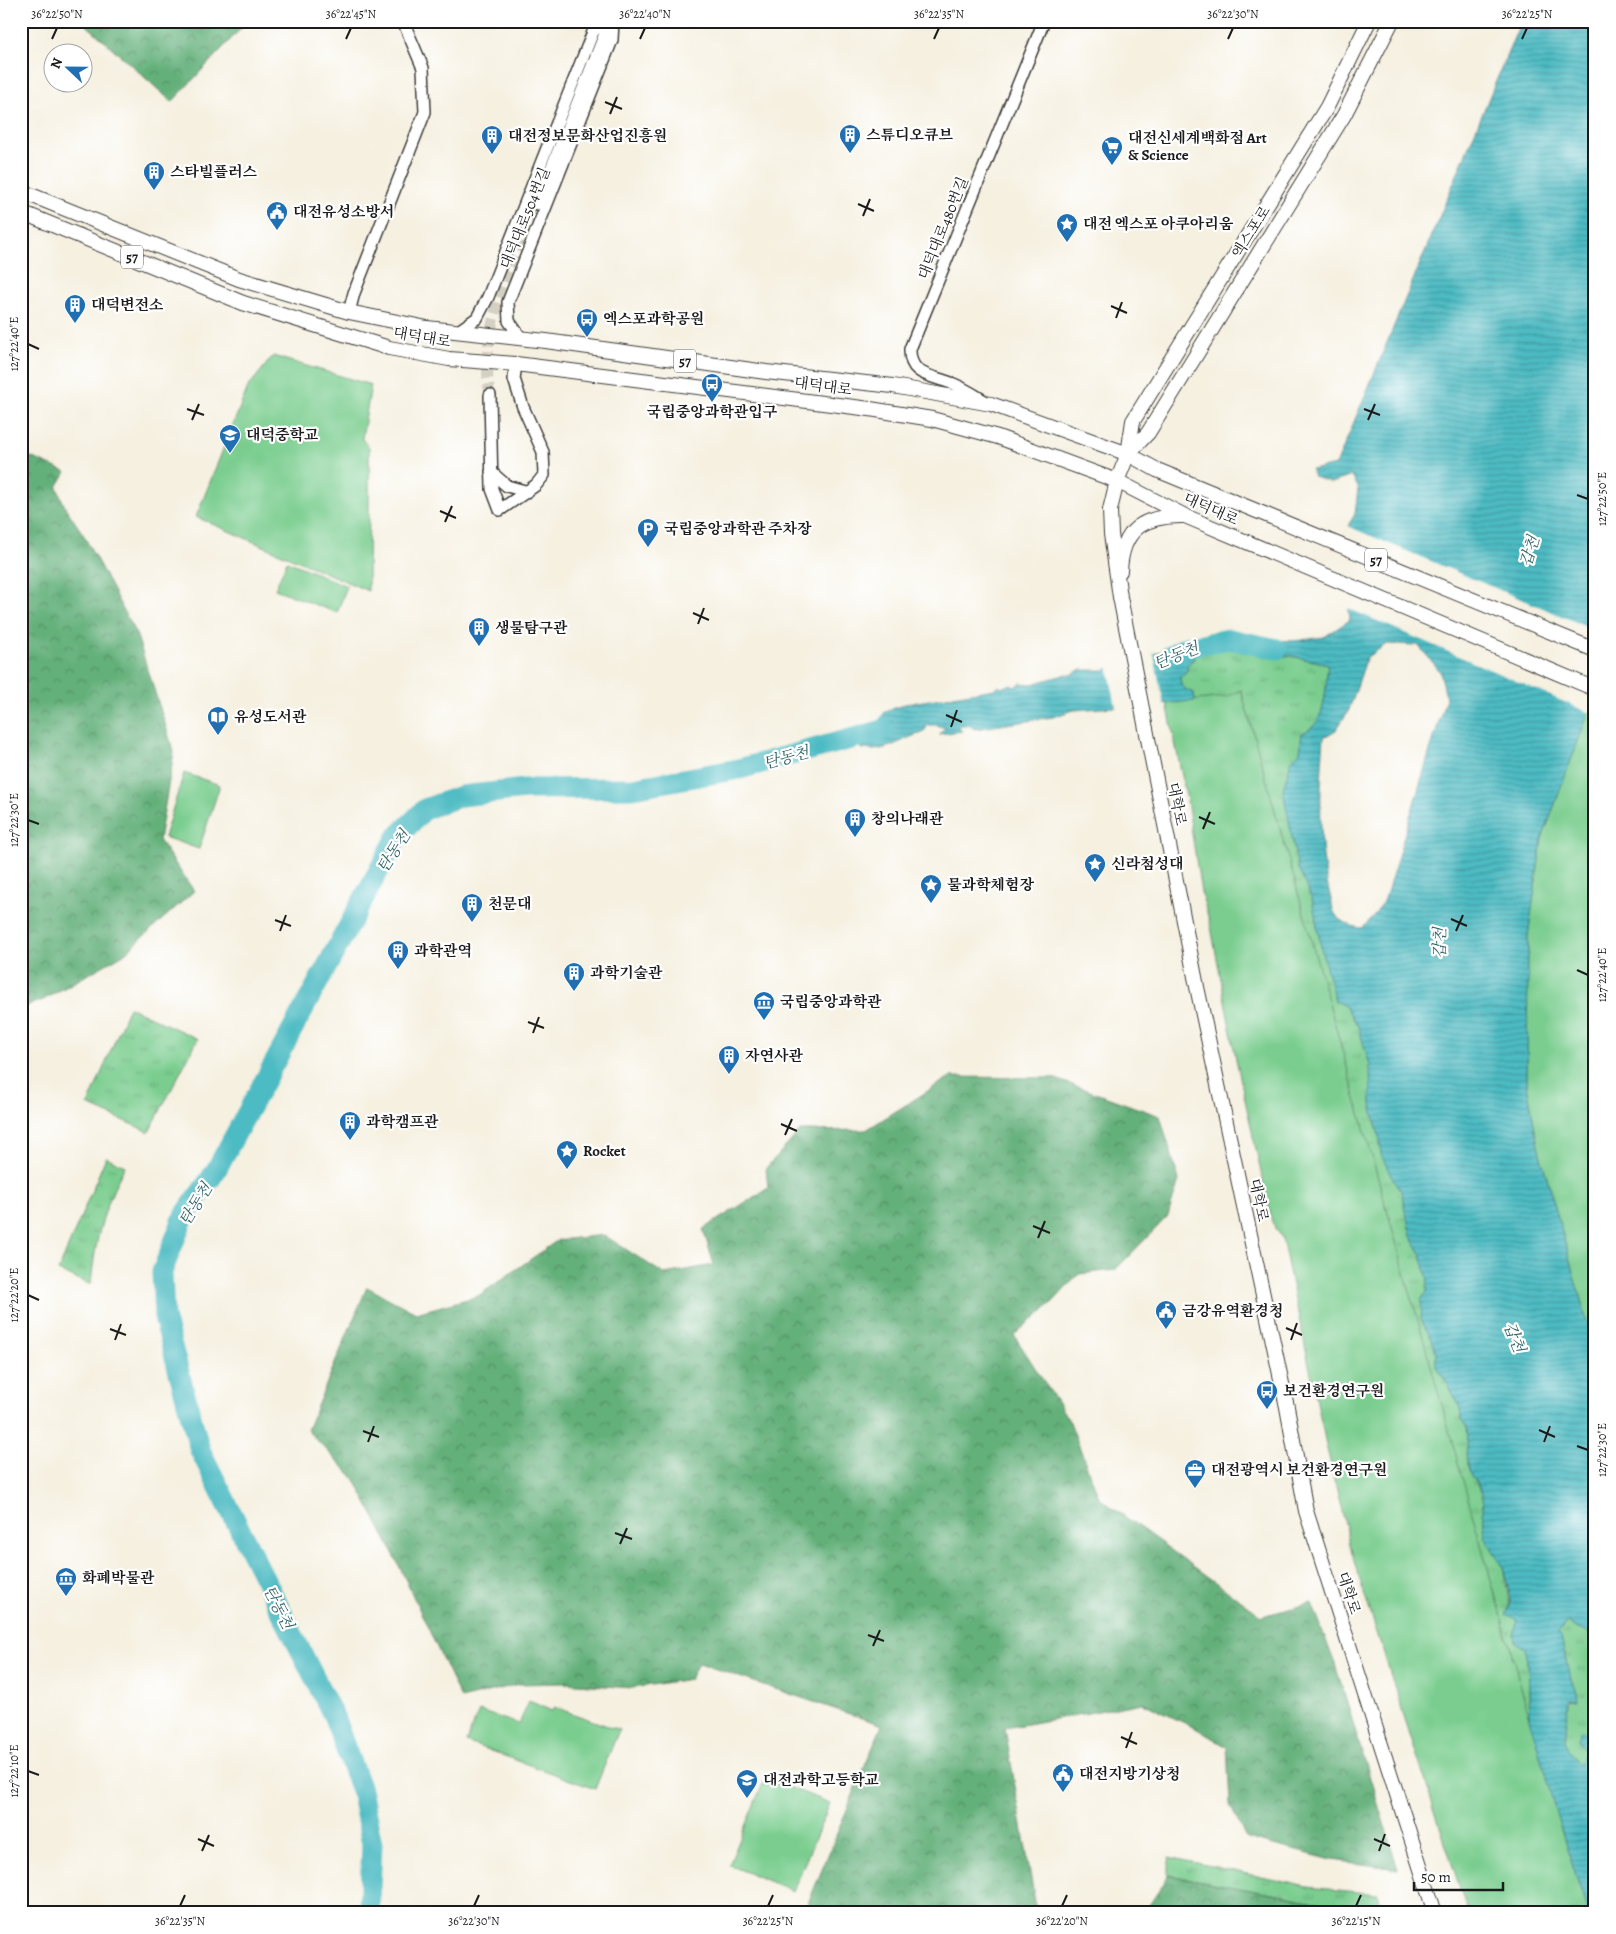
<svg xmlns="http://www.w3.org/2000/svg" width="1616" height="1934" font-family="Alegreya,'Noto Serif KR',serif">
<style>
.grass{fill:url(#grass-tufts);stroke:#4b7456}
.forest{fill:url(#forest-crowns);stroke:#40664b}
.green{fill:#7acd8f;stroke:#4b7456}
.water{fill:url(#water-rules);stroke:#346c70;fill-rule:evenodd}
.pier{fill:#f5f0e0}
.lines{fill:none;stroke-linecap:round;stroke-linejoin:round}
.river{stroke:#4dbbc3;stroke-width:21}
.minor-tunnel{stroke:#d4d0c3;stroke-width:11;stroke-dasharray:11 5.5;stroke-linecap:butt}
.minor-casing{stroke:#3d3c39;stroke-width:14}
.major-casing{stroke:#3d3c39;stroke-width:16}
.minor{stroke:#fff;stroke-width:11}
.major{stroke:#fff;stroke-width:14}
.ticks{fill:none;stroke:#1c1c1c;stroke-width:2}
.labels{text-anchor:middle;stroke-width:4.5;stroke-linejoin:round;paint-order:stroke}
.shield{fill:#fff;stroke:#606060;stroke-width:1}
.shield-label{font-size:14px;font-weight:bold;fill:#1c1c1c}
.poi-label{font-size:15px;font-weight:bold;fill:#1c1c1c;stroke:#fff;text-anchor:start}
.street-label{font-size:15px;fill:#1c1c1c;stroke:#fff}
.water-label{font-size:16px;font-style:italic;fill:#326467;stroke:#fff}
.neatline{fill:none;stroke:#1c1c1c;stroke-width:2}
.ticks-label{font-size:12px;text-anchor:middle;fill:#1c1c1c}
</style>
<defs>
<pattern id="grass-tufts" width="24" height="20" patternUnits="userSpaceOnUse" patternTransform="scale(1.25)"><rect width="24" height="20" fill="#7acd8f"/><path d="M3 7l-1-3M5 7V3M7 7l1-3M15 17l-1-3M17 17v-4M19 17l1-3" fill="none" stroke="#69af7b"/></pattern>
<pattern id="forest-crowns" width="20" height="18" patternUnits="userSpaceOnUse" patternTransform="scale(1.25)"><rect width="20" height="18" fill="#63b07a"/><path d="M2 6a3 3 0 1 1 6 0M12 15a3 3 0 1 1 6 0" fill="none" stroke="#518e63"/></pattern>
<pattern id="water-rules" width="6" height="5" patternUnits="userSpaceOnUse" patternTransform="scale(1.25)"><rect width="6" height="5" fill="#4dbbc3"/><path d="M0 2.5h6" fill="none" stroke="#3f979e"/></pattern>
</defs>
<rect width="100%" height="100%" fill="#fff"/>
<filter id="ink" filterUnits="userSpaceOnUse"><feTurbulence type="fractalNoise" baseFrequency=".02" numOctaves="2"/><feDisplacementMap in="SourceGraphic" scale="10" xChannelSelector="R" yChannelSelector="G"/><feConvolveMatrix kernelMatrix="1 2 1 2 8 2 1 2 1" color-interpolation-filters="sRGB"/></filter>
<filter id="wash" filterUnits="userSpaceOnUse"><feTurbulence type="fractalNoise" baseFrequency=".0096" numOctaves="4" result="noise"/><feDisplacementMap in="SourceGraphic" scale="20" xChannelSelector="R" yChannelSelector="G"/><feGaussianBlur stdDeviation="1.12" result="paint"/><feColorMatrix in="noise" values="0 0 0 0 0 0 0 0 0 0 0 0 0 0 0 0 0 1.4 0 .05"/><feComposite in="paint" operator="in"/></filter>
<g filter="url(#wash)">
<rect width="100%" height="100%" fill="#f5f0e0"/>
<!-- grass -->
<g class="grass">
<path d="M1220,645L1248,647L1278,656H1292L1328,664C1325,687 1328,725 1302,733L1300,752L1291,761L1283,790L1298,869L1312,899L1322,952L1346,1007L1358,1026L1370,1065L1371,1104L1380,1140L1381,1154L1391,1176L1401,1191L1411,1236L1420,1252L1428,1278L1427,1292L1421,1320L1433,1341L1436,1353V1364L1459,1404L1462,1419L1467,1426L1468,1439L1466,1455L1469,1471L1482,1493L1485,1537L1503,1567L1512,1617L1517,1621L1514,1634L1525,1648L1528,1660L1530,1720L1241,690L1226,697L1195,701L1194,693L1188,691L1181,685L1180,677L1187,671L1188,664L1194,659L1197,649Z"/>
<path d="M129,1007L198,1039L149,1132L88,1105Z"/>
<path d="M106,1157L125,1166C104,1205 95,1240 91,1285L58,1271Z"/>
<path d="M1568,1622L1578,1629L1595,1635V1755L1589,1734L1578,1738L1584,1751L1580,1765C1575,1760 1567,1753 1565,1746C1561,1735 1569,1702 1576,1692L1568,1671L1561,1636L1558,1633Z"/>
<path d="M1169,1857L1308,1887L1378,1894L1384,1913H1354L1353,1909L1169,1875Z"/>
</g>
<!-- forest -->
<g class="forest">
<path d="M82,21H248L172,102Z"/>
<path d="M21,453L66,472L57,487L65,507L83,534L137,636L174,752L159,840L194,891L124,954L43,1000L21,1008Z"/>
<path d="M950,1077L1053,1078L1160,1116L1179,1180L1168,1216L1115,1270L1079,1274L1051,1304L1014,1335L1070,1422L1099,1498L1262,1616L1312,1603L1335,1664L1398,1869L1332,1860L1246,1838L1230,1804L1227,1747L1197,1729L1143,1703L1005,1728L1037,1913H804L882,1725L698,1663L690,1679L632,1688L563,1683L519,1684L461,1699L394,1555L354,1478L307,1430L367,1287L416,1313L478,1296L558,1240L604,1235L664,1274L714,1265L703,1229L768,1188L766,1168L800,1131L866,1130Z"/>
<path d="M1169,1875L1353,1909L1354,1913H1144Z"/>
</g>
<!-- green -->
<g class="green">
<path d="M273,356L371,385L362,439L369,447C370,495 368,543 368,591L196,517L248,387Z"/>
<path d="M287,561L347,586L337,613L275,589Z"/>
<path d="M1241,690L1562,1833L1588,1913H1468L1355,1565L1327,1449L1282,1238L1272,1222L1236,1059L1211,927L1201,892L1187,801L1167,703L1226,697Z"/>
<path d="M1595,695V1351L1538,1146L1527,1085L1528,936L1542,839Z"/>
<path d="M184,773L220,785L199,849L164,837Z"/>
<path d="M529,1701L552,1711L554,1707L619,1730L595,1789L466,1742L479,1711L519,1724Z"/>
<path d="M765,1778L830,1803L793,1891L729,1865Z"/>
</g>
<!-- water -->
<g class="water">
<path d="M1521,21H1595V695L1542,839L1528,936L1527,1085L1538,1146L1595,1351V1635L1578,1629L1568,1622L1558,1633L1561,1636L1568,1671L1576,1692L1577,1701L1570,1700C1566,1727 1557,1744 1580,1765L1584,1751L1578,1738L1581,1730L1589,1734L1595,1755V1913H1588L1562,1833L1530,1720L1528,1660L1525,1648L1515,1643L1514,1634L1517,1621L1506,1615L1511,1604L1507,1582L1503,1567L1485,1537L1482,1494L1477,1482L1471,1477L1466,1455L1468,1439L1467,1426L1462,1419L1459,1404L1436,1364V1353L1433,1341L1421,1320L1422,1298L1427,1292L1428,1278L1420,1252L1411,1236L1401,1191L1391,1176L1381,1154L1380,1140L1371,1104L1370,1065L1358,1026L1346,1007L1335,1001L1322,952L1312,899L1298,869L1283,790L1291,761L1300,752L1302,733C1328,725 1325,687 1328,664L1292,656H1278L1248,647L1250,639L1294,641L1324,637L1350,620L1345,571L1349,524L1355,514L1358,488L1352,476L1331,483L1314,477L1311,470L1336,465ZM1387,644L1418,645L1440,671L1446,698L1385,899L1374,916L1362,928C1354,928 1340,921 1335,914C1333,911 1332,904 1331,899C1317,848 1320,790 1324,737L1336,730L1349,710L1367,657Z"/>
<path d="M1195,637C1197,649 1198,656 1188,664L1187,671L1180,677L1181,685L1188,691L1194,693L1195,701L1074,710L1053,717L975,729C969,725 964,723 958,727L962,731L939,734L945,728L937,725H928L923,733C906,737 891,749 874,750C868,750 860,748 854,747L859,722L905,704L994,689L998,686L1002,688L1009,685L1016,687L1020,683L1032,684L1067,674L1071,675L1079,670H1104L1162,651L1179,640Z"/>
</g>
<!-- pier -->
<g class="pier">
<path d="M1347,526L1595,630V702L1590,713L1345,607L1342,571Z"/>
<path d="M1153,651L1164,706L1117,711L1108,666Z"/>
<path d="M886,709L859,751L852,749L857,721Z"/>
</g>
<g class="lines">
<!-- river -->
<g class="river">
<path d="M1171,655L1187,647L1229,639L1277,649"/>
<path d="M369,1913L372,1844L361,1790L334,1717L200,1450L164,1317L162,1272L184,1216L215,1172L397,837L425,809L461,796L525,789L633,788L739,769L884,730"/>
</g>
</g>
</g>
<g filter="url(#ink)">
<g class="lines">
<!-- minor-tunnel -->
<path class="minor-tunnel" d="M490,395C478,325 512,268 537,204"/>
<!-- minor casing -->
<g class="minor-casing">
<g id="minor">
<path d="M537,204L610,21"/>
<path d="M349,312L354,293L425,112L423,68L403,21"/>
<path d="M457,332L477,318L488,297L593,32L603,21"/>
<path d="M521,338L509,321L508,302L612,40L613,21"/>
<path d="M490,395L492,489L500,510L536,485L544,475L543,452L523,407L514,379L516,364"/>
<path d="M983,400C973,394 962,387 951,383C931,375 909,376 910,349L1044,21"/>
<path d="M491,472L507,486L525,491"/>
</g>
</g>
<!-- major casing -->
<g class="major-casing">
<g id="major">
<path d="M1369,21L1327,107L1133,421L1128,454L1117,481L1110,510L1111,534L1120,597L1197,987L1287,1407L1306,1511L1435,1913"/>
<path d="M21,191L239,279L349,312L427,328L546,341L766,372L893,386L991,404L1128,454L1157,470L1595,650"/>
<path d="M21,212L243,303L389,348L449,359L516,364L870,409L932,419L998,437L1117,481L1185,516L1595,689"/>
<path d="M1128,454L1148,433L1344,115L1392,21"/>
<path d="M1120,571C1122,529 1143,516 1182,516"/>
</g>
</g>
<!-- minor -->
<use href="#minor" class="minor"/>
<!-- major -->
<use href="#major" class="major"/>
</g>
</g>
<!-- ticks -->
<path class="ticks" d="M52,39L57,28M346,39L351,28M640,39L645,28M934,39L939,28M1228,39L1233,28M1522,39L1527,28M605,102L622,109M610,114L617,97M858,204L874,211M863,216L870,199M1111,306L1127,313M1116,318L1122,302M28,344L39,349M187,409L204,415M1364,409L1380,415M192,420L199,404M1368,420L1375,404M1577,495L1588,499M440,511L456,518M445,522L452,506M693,613L709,620M698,624L704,608M946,715L962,722M951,727L957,710M1199,817L1215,824M28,820L39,824M1203,829L1210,812M1451,919L1467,926M275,920L291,926M280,931L286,915M1456,931L1463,915M1577,970L1588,975M528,1022L544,1028M533,1033L539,1017M781,1124L797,1131M785,1135L792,1119M1033,1226L1050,1233M1038,1238L1045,1221M28,1295L39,1300M1286,1328L1302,1335M110,1329L126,1335M115,1340L121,1324M1291,1340L1297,1323M1539,1430L1555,1437M363,1431L379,1437M368,1442L374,1426M1544,1442L1550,1426M1577,1446L1588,1450M615,1533L632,1539M620,1544L627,1528M868,1635L884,1641M873,1646L880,1630M1121,1737L1137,1744M1126,1748L1132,1732M28,1771L39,1775M198,1839L214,1846M1374,1839L1390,1846M202,1851L209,1835M1379,1851L1385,1834M180,1906L185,1895M474,1906L479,1895M768,1906L773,1895M1062,1906L1067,1895M1356,1906L1361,1895"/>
<!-- icons -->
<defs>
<g id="building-pin" transform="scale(1.125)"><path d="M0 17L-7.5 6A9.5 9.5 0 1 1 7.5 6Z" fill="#1f6fb2" stroke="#fff"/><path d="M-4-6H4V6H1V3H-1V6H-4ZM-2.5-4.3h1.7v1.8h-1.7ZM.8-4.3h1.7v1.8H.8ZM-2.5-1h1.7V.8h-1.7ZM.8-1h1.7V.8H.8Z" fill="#fff"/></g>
<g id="supermarket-pin" transform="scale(1.125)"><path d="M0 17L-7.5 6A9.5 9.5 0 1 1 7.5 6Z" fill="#1f6fb2" stroke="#fff"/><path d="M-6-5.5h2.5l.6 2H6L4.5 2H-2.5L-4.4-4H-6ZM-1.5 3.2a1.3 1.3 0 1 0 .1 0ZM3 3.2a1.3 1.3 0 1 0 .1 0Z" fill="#fff"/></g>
<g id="civic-pin" transform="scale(1.125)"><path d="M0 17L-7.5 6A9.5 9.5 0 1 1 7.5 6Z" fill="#1f6fb2" stroke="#fff"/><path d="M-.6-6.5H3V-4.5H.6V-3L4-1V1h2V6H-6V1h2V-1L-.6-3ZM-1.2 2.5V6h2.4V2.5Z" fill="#fff"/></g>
<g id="sight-pin" transform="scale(1.125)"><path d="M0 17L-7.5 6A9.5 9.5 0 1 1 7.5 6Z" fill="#1f6fb2" stroke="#fff"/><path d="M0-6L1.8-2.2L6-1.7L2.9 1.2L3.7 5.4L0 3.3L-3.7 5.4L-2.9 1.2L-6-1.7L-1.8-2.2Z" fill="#fff"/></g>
<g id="bus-pin" transform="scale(1.125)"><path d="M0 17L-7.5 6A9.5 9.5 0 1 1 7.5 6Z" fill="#1f6fb2" stroke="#fff"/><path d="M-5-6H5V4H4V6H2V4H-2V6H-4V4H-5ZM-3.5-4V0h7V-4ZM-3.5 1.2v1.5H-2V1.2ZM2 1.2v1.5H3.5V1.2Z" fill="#fff"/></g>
<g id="school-pin" transform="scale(1.125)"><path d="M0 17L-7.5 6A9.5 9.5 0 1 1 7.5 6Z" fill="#1f6fb2" stroke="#fff"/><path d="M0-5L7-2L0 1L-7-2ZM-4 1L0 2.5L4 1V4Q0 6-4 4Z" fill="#fff"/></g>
<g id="parking-pin" transform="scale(1.125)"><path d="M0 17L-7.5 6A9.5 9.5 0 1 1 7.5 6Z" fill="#1f6fb2" stroke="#fff"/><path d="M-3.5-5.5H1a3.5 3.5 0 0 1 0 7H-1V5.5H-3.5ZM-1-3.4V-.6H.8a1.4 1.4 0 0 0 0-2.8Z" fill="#fff"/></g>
<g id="library-pin" transform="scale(1.125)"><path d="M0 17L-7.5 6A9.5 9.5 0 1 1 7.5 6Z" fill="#1f6fb2" stroke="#fff"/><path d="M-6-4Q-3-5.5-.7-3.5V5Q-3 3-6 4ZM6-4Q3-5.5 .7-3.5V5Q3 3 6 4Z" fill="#fff"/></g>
<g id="museum-pin" transform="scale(1.125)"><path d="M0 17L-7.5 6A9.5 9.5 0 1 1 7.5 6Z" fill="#1f6fb2" stroke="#fff"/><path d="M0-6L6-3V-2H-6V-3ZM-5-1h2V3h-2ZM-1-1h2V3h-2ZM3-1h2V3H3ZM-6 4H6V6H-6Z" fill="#fff"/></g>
<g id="office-pin" transform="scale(1.125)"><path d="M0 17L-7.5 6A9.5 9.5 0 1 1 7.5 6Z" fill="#1f6fb2" stroke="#fff"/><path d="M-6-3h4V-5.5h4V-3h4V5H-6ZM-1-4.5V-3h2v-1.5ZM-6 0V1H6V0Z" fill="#fff"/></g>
</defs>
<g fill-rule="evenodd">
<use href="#building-pin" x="850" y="135"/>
<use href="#building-pin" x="492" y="136"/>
<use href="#supermarket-pin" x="1112" y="147"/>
<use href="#building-pin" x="154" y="172"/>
<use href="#civic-pin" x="277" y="212"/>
<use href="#sight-pin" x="1067" y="224"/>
<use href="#building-pin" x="75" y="305"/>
<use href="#bus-pin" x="587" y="319"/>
<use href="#bus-pin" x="712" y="384"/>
<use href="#school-pin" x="230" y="435"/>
<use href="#parking-pin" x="648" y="529"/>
<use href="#building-pin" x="479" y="628"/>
<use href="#library-pin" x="218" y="717"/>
<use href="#building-pin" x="855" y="819"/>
<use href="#sight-pin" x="1095" y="864"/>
<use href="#sight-pin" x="931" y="885"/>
<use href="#building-pin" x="472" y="904"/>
<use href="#building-pin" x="398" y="951"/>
<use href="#building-pin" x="574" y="973"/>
<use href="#museum-pin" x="764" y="1002"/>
<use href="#building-pin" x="729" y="1056"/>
<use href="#building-pin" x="350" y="1122"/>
<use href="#sight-pin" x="567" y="1151"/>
<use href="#civic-pin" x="1166" y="1311"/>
<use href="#bus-pin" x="1267" y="1391"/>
<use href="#office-pin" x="1195" y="1470"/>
<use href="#museum-pin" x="66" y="1578"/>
<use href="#civic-pin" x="1063" y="1774"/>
<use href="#school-pin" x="747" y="1780"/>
</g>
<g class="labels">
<!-- shield labels -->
<g class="shield">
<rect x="121" y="245.5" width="22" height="23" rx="4"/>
<rect x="674" y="349.5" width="22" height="23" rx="4"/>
<rect x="1365" y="548.5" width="22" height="23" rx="4"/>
</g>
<g class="shield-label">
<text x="132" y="262">57</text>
<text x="685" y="366">57</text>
<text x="1376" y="565">57</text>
</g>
<!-- poi labels -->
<g class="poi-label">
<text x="866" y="140">스튜디오큐브</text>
<text x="508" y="141">대전정보문화산업진흥원</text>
<text x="1128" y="143">대전신세계백화점 Art<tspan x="1128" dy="17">&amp; Science</tspan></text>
<text x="170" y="177">스타빌플러스</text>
<text x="293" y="217">대전유성소방서</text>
<text x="1083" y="229">대전 엑스포 아쿠아리움</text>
<text x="91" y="310">대덕변전소</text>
<text x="603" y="324">엑스포과학공원</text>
<text x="712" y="417" text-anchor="middle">국립중앙과학관입구</text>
<text x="246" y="440">대덕중학교</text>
<text x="664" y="534">국립중앙과학관 주차장</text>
<text x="495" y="633">생물탐구관</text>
<text x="234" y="722">유성도서관</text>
<text x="871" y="824">창의나래관</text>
<text x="1111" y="869">신라첨성대</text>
<text x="947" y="890">물과학체험장</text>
<text x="488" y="909">천문대</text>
<text x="414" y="956">과학관역</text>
<text x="590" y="978">과학기술관</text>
<text x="780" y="1007">국립중앙과학관</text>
<text x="745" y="1061">자연사관</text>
<text x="366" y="1127">과학캠프관</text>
<text x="583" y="1156">Rocket</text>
<text x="1182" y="1316">금강유역환경청</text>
<text x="1283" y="1396">보건환경연구원</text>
<text x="1211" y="1475">대전광역시 보건환경연구원</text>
<text x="82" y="1583">화폐박물관</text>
<text x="1079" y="1779">대전지방기상청</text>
<text x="763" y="1785">대전과학고등학교</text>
</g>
<!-- street labels -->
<g class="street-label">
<text transform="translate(525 218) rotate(-68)" y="5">대덕대로504번길</text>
<text transform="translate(943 228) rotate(-68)" y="5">대덕대로480번길</text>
<text transform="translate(1251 232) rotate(-58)" y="5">엑스포로</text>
<text transform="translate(422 337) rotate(10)" y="5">대덕대로</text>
<text transform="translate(823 386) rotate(8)" y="5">대덕대로</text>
<text transform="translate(1211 509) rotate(24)" y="5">대덕대로</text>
<text transform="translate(1177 804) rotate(79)" y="5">대학로</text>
<text transform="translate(1259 1200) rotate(78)" y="5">대학로</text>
<text transform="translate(1349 1593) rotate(72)" y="5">대학로</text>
</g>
<!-- water labels -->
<g class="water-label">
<text transform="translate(1529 551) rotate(-73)" y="6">갑천</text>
<text transform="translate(1176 655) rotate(-21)" y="6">탄동천</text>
<text transform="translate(786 757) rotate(-15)" y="6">탄동천</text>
<text transform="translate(393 851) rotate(-57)" y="6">탄동천</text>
<text transform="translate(1439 943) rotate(-89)" y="6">갑천</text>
<text transform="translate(195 1204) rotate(-58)" y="6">탄동천</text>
<text transform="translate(1515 1337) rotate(68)" y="6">갑천</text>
<text transform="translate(279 1607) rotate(63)" y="6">탄동천</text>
</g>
</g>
<!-- margin -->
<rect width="1616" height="1934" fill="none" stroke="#fff" stroke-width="55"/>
<!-- north arrow -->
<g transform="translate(68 68) rotate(292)"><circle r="24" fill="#ffffff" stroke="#a4a4a4"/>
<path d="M0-4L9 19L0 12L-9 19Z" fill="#1f6fb2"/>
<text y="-8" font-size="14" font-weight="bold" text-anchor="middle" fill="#1c1c1c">N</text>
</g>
<!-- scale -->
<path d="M1414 1882v8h89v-8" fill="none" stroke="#1c1c1c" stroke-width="2.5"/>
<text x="1421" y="1882" font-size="15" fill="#1c1c1c" stroke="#ffffff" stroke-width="4" paint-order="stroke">50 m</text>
<rect x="28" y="28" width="1560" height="1878" class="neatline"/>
<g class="ticks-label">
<text x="57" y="18">36°22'50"N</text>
<text x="351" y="18">36°22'45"N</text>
<text x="645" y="18">36°22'40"N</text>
<text x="939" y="18">36°22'35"N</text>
<text x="1233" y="18">36°22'30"N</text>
<text x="1527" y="18">36°22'25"N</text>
<text transform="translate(14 344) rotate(-90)" y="4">127°22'40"E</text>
<text transform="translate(1602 499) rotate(-90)" y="4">127°22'50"E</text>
<text transform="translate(14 820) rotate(-90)" y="4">127°22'30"E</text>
<text transform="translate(1602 975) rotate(-90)" y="4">127°22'40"E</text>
<text transform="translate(14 1295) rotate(-90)" y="4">127°22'20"E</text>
<text transform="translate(1602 1450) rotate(-90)" y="4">127°22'30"E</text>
<text transform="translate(14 1771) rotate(-90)" y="4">127°22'10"E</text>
<text x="180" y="1925">36°22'35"N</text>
<text x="474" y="1925">36°22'30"N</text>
<text x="768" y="1925">36°22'25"N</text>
<text x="1062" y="1925">36°22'20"N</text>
<text x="1356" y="1925">36°22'15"N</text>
</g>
</svg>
